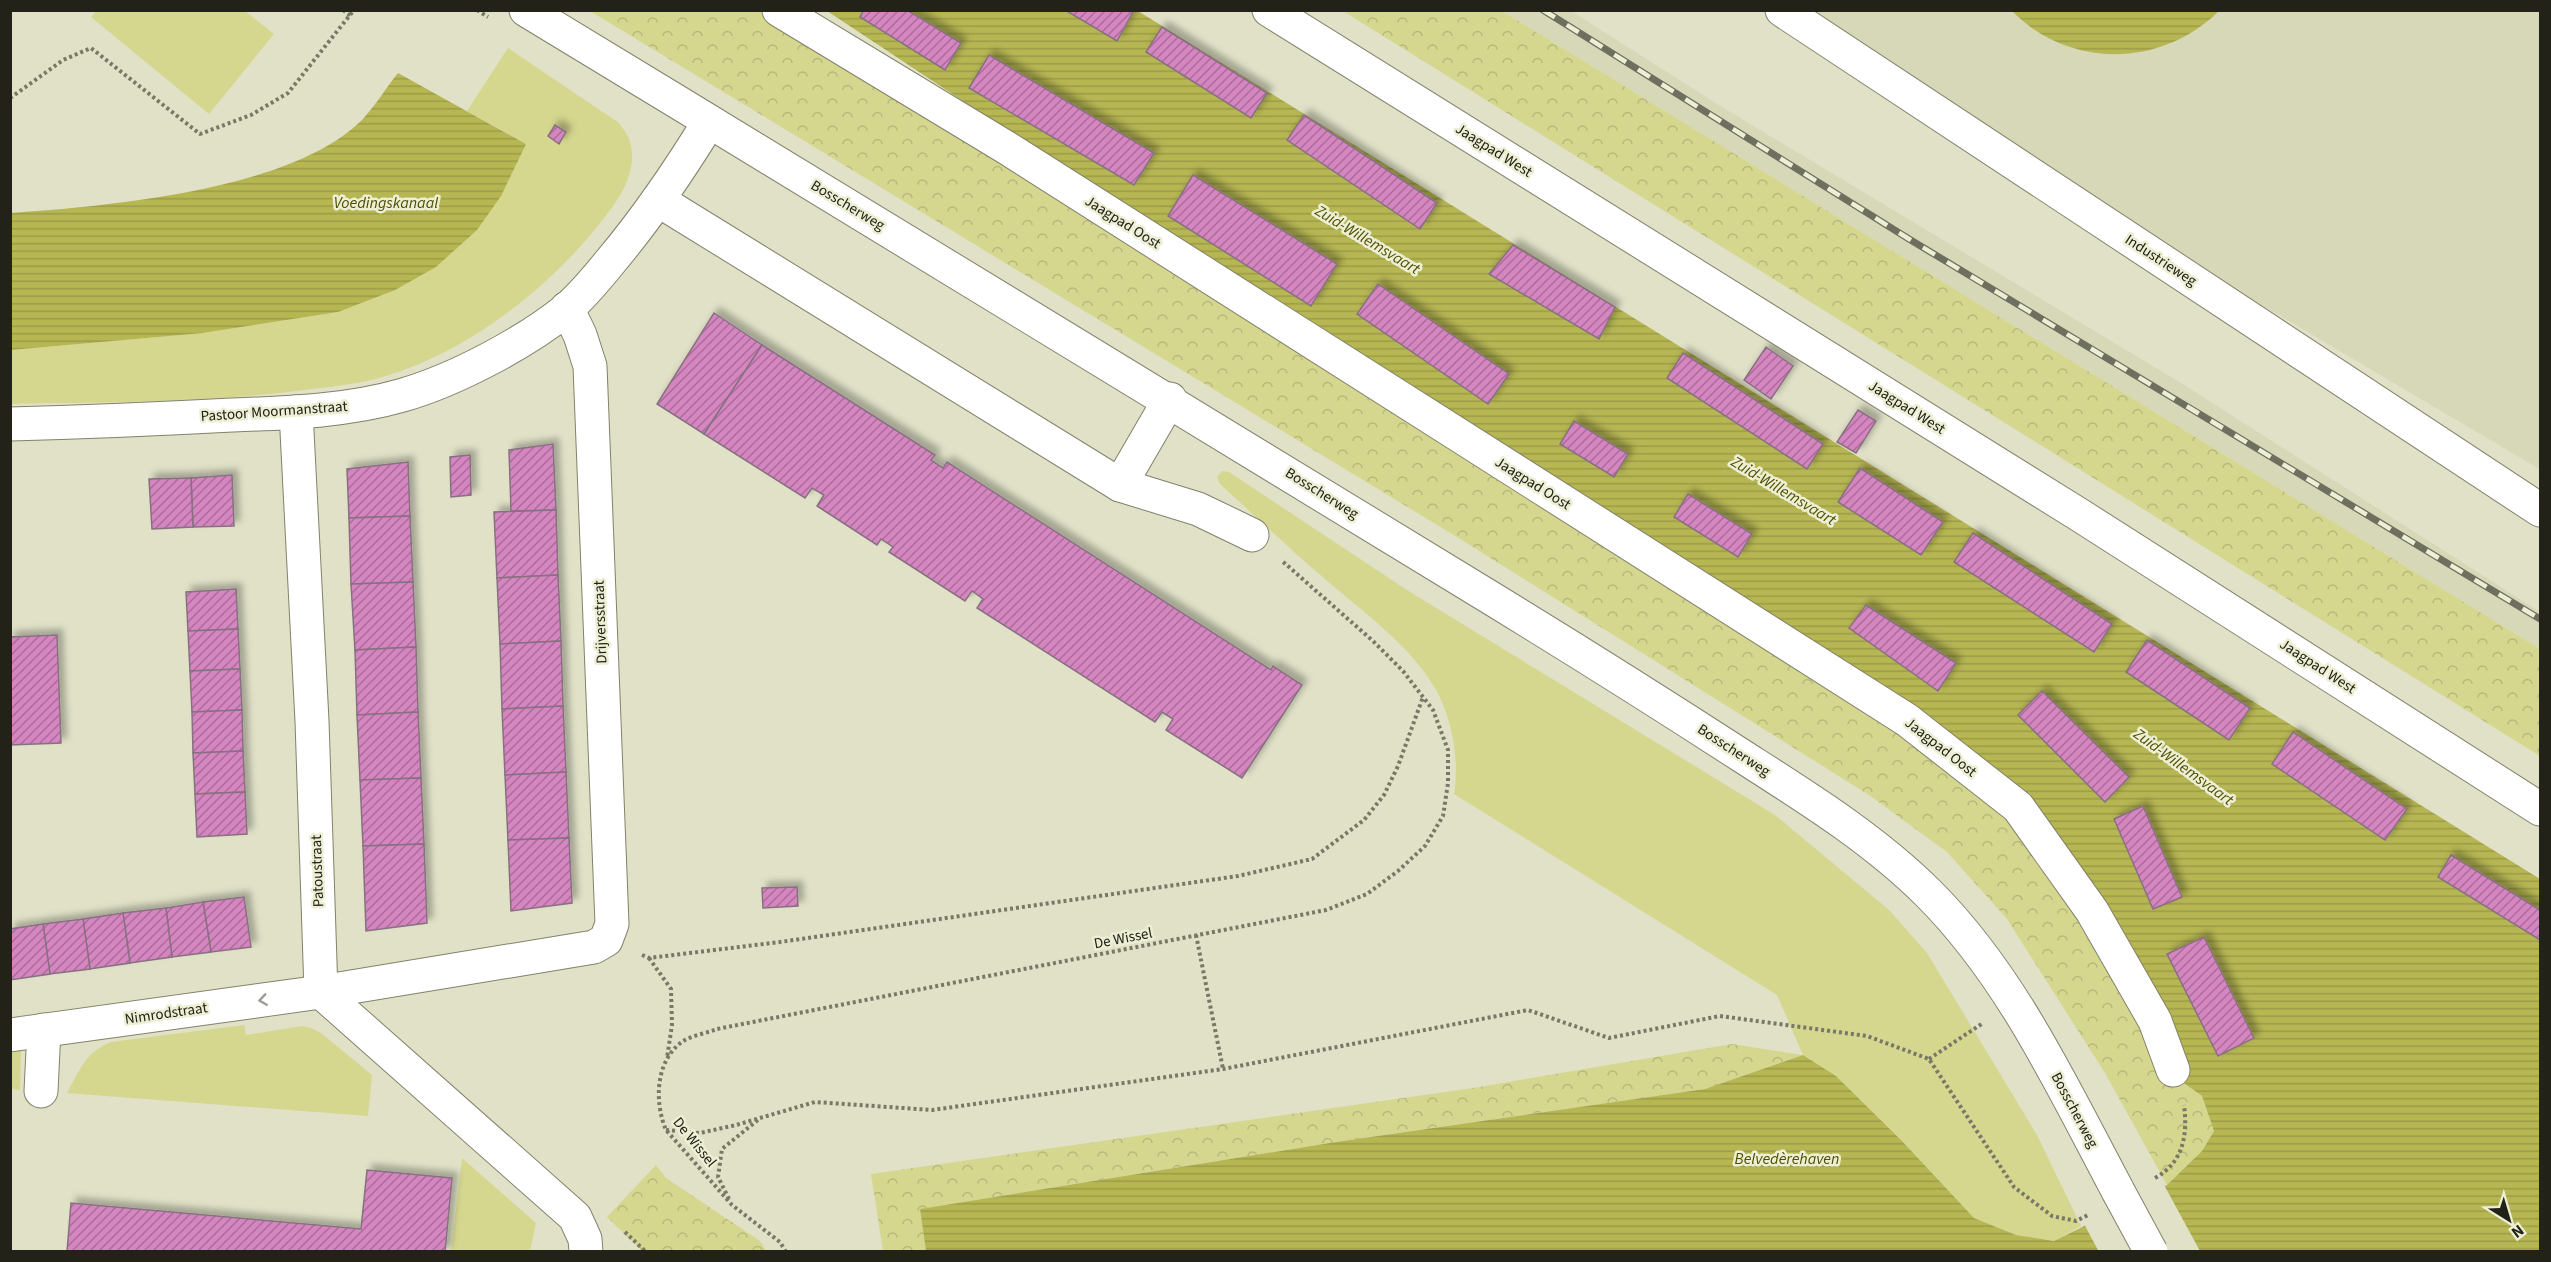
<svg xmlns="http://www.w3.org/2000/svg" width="2551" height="1262" font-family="'Source Sans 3',sans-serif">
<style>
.built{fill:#d7d8b7}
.green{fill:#d5d78f}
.forest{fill:url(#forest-crowns)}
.water{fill:url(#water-rules)}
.pier{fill:#e0e1c7}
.building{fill:url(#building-hatch);stroke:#877180;stroke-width:1.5;filter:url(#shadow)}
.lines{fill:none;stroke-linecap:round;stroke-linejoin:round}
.minor-casing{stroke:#82826b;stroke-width:35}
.path{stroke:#787867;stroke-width:4;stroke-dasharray:3 3;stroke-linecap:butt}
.minor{stroke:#fff;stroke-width:33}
.rail-casing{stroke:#6e6f5e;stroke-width:7}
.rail{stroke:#edefd4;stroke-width:4.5;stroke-dasharray:14;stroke-linecap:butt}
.minor-bridge-casing{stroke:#82826b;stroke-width:35;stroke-linecap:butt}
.minor-bridge{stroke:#fff;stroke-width:33}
.oneway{stroke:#9c9c97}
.labels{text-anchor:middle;stroke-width:5;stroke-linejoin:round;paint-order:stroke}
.street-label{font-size:15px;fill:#222218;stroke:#edefd4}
.water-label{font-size:16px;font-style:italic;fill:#504f00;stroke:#edefd4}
</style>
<defs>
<pattern id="forest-crowns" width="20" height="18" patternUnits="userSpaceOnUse" patternTransform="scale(1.5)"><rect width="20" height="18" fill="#d5d78f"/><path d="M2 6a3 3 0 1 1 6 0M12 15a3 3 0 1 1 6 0" fill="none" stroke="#b7b87b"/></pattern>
<pattern id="water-rules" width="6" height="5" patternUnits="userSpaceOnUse" patternTransform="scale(1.5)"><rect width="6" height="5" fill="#b6b653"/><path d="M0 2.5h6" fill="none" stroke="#9c9c48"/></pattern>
<pattern id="building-hatch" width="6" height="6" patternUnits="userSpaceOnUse" patternTransform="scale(1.5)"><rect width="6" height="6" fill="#d585c0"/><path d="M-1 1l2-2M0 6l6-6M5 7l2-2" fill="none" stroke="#ac6c9b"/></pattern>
<filter id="shadow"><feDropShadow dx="5.5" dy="-5.5" stdDeviation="3" flood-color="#0004"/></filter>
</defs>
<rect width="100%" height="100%" fill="#e0e1c7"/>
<!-- built -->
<g class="built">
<path d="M1502,11H1571L1722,107L2181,383L2540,612V649Z"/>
<path d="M1764,11H2540V470L2536,467Z"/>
</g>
<!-- green -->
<g class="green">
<path d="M97,10L245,11L274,34L209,114L91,17Z"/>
<path d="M508,48L619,123C623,129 629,136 630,142C639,175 616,203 597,227C541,296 455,361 367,381C344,386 319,388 296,391C201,403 106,402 11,404L10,350L203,333L338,312L526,144L467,111Z"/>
<path d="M1222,471L1229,472L1410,592L1775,815L1889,910L1927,953L2037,1135L2081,1226L2054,1241L2016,1235L1974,1218L1902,1141L1836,1076L1803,1055L1777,995L1454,794C1460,761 1452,717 1435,688C1409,644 1363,612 1325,579C1289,548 1255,516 1220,484L1217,477Z"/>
<path d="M244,1025L246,1035L302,1026L311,1028L321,1033L372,1075L368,1116L67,1093C80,1070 85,1052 111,1042Z"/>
<path d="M21,1050L20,1090L11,1089V1052Z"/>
<path d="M462,1158L536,1223L530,1251H451Z"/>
</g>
<!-- forest -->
<g class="forest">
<path d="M590,11H763L2008,787L2181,1081L2202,1096L2214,1131L2202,1151L2167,1185L2105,1073L2007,919L1947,852L1869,795L1457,537Z"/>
<path d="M1343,11H1502L2540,649V756Z"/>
<path d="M1732,1044L1803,1055L1705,1089L1336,1142L920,1209L926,1251H883L871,1174L1473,1088Z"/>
<path d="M656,1165L666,1178L760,1241L766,1251H642L607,1217Z"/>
</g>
<!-- water -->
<g class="water">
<path d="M827,11H1138L2540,879V1251H926L920,1209L1336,1142L1705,1089L1803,1055L1836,1076L1902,1141L1974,1218L2016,1235L2054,1241L2167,1185L2202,1151L2214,1131L2202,1096L2181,1081L2029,807Z"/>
<path d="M2012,11H2219C2161,68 2069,69 2012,11Z"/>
<path d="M398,73L526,144L501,196L477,230L436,267L395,290L338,312L203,333L11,350V213C108,206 290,191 362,120C375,106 386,88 398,73Z"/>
</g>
<!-- pier -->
<path class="pier" d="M2163,1183L2200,1251L2099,1252L2083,1222Z"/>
<!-- building -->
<g class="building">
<path d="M864,10H907L961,43L945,70L860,17Z"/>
<path d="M1065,10H1134L1117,41Z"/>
<path d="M1162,27L1267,93L1251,118L1146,52Z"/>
<path d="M989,55L1154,153L1134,185L969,88Z"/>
<path d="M1304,115L1437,203L1420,229L1287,140Z"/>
<path d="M555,125L566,132L559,144L548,136Z"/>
<path d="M1193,175L1337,264L1311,306L1168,216Z"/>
<path d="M1513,245L1615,307L1599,339L1489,274Z"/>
<path d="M1378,284L1509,374L1488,404L1357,314Z"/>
<path d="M714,313L762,345L704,434L657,404Z"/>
<path d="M762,345L935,455L931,460L943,468L947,462L1271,670L1273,666L1302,685L1242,778L1166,730L1173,719L1162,712L1155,722L977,608L983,599L972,591L965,601L889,552L893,547L881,539L877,545L817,506L824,495L812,488L805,498L704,434Z"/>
<path d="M1766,347L1793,366L1771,399L1744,380Z"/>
<path d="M1683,353L1823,444L1807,469L1667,378Z"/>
<path d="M1858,410L1876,421L1856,453L1837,442Z"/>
<path d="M1574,421L1628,454L1614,477L1560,444Z"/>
<path d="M553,444L556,510L511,511L509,450Z"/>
<path d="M470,455L471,495L451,497L450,457Z"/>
<path d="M408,462L410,516L349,518L347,469Z"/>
<path d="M1860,468L1943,522L1921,555L1838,502Z"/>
<path d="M232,475L234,526L193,527L191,478Z"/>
<path d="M191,478L193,527L152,529L149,479Z"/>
<path d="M1688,494L1752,534L1738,557L1674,517Z"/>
<path d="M556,510L558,575L497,578L494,512Z"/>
<path d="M410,516L413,582L351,584L349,518Z"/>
<path d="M1973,533L2112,624L2094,652L1954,562Z"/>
<path d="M558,575L561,641L500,644L497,578Z"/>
<path d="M413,582L416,647L355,650L351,584Z"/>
<path d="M236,589L238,629L188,631L186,592Z"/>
<path d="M1866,605L1956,663L1938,691L1849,628Z"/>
<path d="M238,629L240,669L190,671L188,631Z"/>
<path d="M57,635L61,743L10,745V637Z"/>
<path d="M2147,640L2250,708L2229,740L2126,672Z"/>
<path d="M561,641L563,706L502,709L500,644Z"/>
<path d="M416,647L418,712L357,715L355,650Z"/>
<path d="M240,669L242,710L192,712L190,671Z"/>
<path d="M2042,691L2129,777L2105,802L2018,715Z"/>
<path d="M563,706L566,772L505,775L502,709Z"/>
<path d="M242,710L243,751L193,753L192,712Z"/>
<path d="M418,712L421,778L360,780L357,715Z"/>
<path d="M2293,732L2407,809L2385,840L2272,764Z"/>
<path d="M243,751L245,792L195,794L193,753Z"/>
<path d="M566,772L569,838L508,840L505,775Z"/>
<path d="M421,778L424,844L363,846L360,780Z"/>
<path d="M245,792L247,834L197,837L195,794Z"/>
<path d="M2143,806L2182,897L2153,909L2114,819Z"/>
<path d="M569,838L572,903L511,911L508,840Z"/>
<path d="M424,844L427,923L366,931L363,846Z"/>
<path d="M2451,855L2540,910V940L2438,877Z"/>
<path d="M797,887L798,906L763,908L762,888Z"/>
<path d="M244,897L251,947L211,952L203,902Z"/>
<path d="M203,902L211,952L172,957L166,908Z"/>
<path d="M166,908L172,957L130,963L123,913Z"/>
<path d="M123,913L130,963L90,969L83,919Z"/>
<path d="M83,919L90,969L50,974L43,924Z"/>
<path d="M43,924L50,974L10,980V929Z"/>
<path d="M2204,937L2254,1038L2218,1056L2167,954Z"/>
<path d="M367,1170L452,1178L445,1252H67L71,1203L361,1229Z"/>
</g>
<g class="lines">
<!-- minor casing -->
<g class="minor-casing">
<g id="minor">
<path d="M526,10C840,201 1155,390 1468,584C1560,640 1651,697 1742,756C1806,797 1874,839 1929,894C2012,977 2063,1088 2118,1191"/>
<path d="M779,10L1007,148L1907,720L2018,807L2092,911L2155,1021L2173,1070"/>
<path d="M1269,10L2078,514L2540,809"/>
<path d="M1782,10L2540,510"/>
<path d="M658,200L1120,485L1198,509L1252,535"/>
<path d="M296,412L312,721L321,992L575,1217L585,1239L586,1252"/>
<path d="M10,424C85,422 158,419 232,415C289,413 348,411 403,395C455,380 525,343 567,309C583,295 597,278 610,262C647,218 679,171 709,122"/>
<path d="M1120,485L1170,399"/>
<path d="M10,1035L321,992L594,947L606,940L612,924L590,366L580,335L567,308"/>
<path d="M41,1091L44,1030"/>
</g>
</g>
<!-- path -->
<g class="path">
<path d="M343,10L351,16"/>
<path d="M477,10L488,17"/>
<path d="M10,98L63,60L91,48L200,134L251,115L288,93L354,10"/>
<path d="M1196,935L1223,1069"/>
<path d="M642,955L649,958L780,942L1238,876L1312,859L1364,820L1384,795L1398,766L1423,697"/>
<path d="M649,958L671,989L672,1025L667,1058"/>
<path d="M1929,1059L1983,1023"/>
<path d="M666,1130L700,1133L736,1125L815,1102L932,1110L1223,1069L1528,1010L1609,1038L1720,1016L1867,1036L1929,1059L2014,1187L2052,1216L2076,1221L2088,1215"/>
<path d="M2155,1178C2183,1163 2188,1135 2184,1105"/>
<path d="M729,1199L718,1177L722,1149L759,1119"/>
<path d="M625,1232L646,1252"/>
<path d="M786,1252L780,1242L732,1205L666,1130C654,1102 655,1058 685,1040C694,1035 707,1033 717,1029L1326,910L1367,894L1398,871L1425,846L1443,816L1448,783V750L1433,710L1403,671L1373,641L1281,560"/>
</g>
<!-- minor -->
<use href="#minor" class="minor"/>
<!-- rail casing -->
<g class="rail-casing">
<path id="rail" d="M1543,10L1909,239L2540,619"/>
</g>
<!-- rail -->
<use href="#rail" class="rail"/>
<!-- minor-bridge casing -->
<g class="minor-bridge-casing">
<path id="minor-bridge" d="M2118,1191L2151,1252"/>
</g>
<!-- minor-bridge -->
<use href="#minor-bridge" class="minor-bridge"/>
</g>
<!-- one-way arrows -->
<defs><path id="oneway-chevron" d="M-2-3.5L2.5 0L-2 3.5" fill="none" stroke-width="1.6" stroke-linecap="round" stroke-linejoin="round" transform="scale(1.5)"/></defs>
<use class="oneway" href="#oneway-chevron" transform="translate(263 1000) rotate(172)"/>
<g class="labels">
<!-- street labels -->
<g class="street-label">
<text transform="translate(1494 150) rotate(32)" y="5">Jaagpad West</text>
<text transform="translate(848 205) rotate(31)" y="5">Bosscherweg</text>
<text transform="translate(1123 222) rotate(32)" y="5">Jaagpad Oost</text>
<text transform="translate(2161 260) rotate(33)" y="5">Industrieweg</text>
<text transform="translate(1907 407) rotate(32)" y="5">Jaagpad West</text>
<text transform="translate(274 411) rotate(-4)" y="5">Pastoor Moormanstraat</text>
<text transform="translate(1533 483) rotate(32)" y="5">Jaagpad Oost</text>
<text transform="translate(1322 493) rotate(32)" y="5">Bosscherweg</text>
<text transform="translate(600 622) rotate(-92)" y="5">Drijversstraat</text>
<text transform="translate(2318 666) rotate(33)" y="5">Jaagpad West</text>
<text transform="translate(1941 747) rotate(38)" y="5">Jaagpad Oost</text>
<text transform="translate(1734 750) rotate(33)" y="5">Bosscherweg</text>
<text transform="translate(317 871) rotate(-92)" y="5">Patoustraat</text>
<text transform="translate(1123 938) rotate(-11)" y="5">De Wissel</text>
<text transform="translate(166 1013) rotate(-8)" y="5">Nimrodstraat</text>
<text transform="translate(2075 1110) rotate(62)" y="5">Bosscherweg</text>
<text transform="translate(695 1142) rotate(51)" y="5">De Wissel</text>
</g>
<!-- water labels -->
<g class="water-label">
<text x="386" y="208">Voedingskanaal</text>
<text transform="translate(1368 239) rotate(31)" y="6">Zuid-Willemsvaart</text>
<text transform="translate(1784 490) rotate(31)" y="6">Zuid-Willemsvaart</text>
<text transform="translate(2184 766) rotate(36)" y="6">Zuid-Willemsvaart</text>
<text x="1787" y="1164">Belvedèrehaven</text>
</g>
</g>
<!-- border -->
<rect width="2551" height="1262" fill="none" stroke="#222218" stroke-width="24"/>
<!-- north arrow -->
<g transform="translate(2509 1220) rotate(143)" stroke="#edefd4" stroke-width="4.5" paint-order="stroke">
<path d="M0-4.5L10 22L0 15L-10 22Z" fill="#222218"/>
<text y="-9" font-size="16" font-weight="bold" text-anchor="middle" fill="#222218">N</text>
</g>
</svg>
